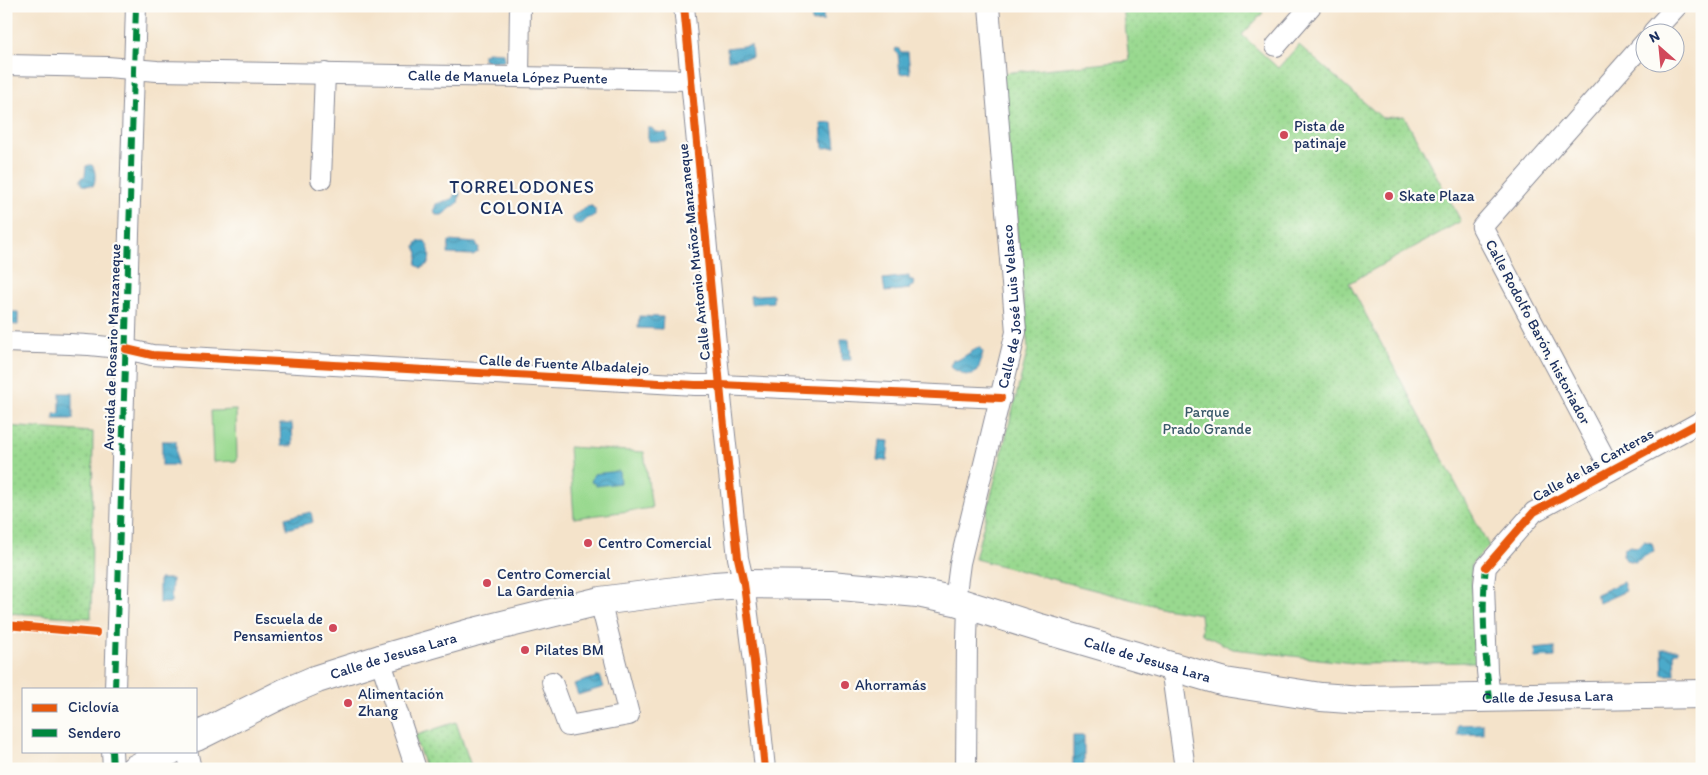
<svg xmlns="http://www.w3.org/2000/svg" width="1708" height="775" font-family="Itim,sans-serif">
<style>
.grass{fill:#99d98f;stroke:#5a8476}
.park{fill:url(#park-dots);stroke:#5a8476}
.water{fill:url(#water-waves);stroke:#346c94}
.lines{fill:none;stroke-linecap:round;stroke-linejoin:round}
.street-casing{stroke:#888994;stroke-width:22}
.secondary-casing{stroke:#888994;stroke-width:30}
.street{stroke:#fff;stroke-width:20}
.secondary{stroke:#fff;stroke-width:28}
.quiet{stroke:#00873e;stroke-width:6;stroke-dasharray:12 6;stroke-linecap:butt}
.cycleway-casing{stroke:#fdfcf7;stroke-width:11}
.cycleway{stroke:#e8590c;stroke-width:8}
.poi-dot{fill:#d1495b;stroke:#fdfcf7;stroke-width:2}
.labels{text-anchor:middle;stroke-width:4.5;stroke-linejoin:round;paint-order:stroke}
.street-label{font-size:15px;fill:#1b2f5e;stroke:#fdfcf7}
.poi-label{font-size:15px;fill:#1b2f5e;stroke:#fdfcf7;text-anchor:start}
.park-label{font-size:15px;fill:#3a5a6a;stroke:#fdfcf7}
.quarter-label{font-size:18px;letter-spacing:1px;fill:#1b2f5e;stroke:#fdfcf7}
</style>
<defs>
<pattern id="park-dots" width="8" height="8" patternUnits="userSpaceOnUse" patternTransform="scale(1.25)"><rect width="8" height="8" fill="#99d98f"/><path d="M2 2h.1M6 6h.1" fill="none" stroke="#83bb7e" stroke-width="1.8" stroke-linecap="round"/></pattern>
<pattern id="water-waves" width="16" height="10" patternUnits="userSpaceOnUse" patternTransform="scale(1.25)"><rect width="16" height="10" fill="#4caaca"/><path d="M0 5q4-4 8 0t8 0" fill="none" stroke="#3e8ba7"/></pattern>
</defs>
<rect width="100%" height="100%" fill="#fdfcf7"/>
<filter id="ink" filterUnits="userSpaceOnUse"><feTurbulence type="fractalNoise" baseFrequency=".02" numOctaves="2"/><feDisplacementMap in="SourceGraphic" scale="10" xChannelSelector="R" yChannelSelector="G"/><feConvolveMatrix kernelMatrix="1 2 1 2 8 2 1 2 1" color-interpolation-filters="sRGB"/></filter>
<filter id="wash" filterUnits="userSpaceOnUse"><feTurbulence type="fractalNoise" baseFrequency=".0096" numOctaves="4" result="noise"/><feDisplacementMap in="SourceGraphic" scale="20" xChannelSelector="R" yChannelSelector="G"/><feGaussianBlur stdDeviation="1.12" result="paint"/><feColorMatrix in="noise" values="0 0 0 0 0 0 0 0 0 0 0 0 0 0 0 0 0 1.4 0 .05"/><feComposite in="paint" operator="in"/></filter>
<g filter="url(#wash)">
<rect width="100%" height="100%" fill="#f4e3ca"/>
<!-- grass -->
<g class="grass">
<path d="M236,410L237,461L213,462L211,411Z"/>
<path d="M569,447L644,452L652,508L574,518Z"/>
</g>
<!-- park -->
<g class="park">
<path d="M1123,6H1256L1263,13L1242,35L1278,68L1299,45L1382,118L1404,116L1461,221L1349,283L1489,546L1471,565L1476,662L1361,664L1233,649L1202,634L1200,614L1164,608L975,559L1028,349L1002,73L1129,61Z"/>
<path d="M6,426L93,432L91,618L6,613Z"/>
<path d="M456,722L472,769H426L414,736Z"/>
</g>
<!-- water -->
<g class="water">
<path d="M811,6H822L824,21L812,22Z"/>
<path d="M751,45L752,57L728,60L727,48Z"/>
<path d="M896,48L899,49L900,52H908L910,73L900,74L898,54L895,51Z"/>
<path d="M487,52L504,53V61H486V59H483V54H486Z"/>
<path d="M833,123L836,147L823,148L821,124Z"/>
<path d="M648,128H652L655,132L667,133V141H648Z"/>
<path d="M89,165H92C96,170 96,181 93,186L83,185L81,181V178L85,176L86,166Z"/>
<path d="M457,190L460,193L458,203L442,215H436L434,210L436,204L452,199Z"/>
<path d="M588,206H592L595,209V215L587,219L582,224H576L573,221V216Z"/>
<path d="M420,241H425C430,248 431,257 428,264L421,268L416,265L418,253L415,247L417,242Z"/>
<path d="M449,241L476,243L479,248L478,252L473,255L448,254Z"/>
<path d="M909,276V279L913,280L914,283L913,286L910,287V289L885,292L883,279Z"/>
<path d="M773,294V302L751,304L750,296Z"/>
<path d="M6,312H18V325L6,324Z"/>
<path d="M639,316L663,317L662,329L638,328Z"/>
<path d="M841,339H849L851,360H842Z"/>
<path d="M979,347L983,352C980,363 979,380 963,374C958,371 953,370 950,366L953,359L958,360Z"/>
<path d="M60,393H73V419H54V414L60,413Z"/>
<path d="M280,424H292L293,446H281Z"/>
<path d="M879,440L889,441L887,461L877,460Z"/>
<rect x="162" y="441" width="14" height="24"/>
<path d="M619,471L620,483L596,486L595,484L591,482L594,474Z"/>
<path d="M311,512L313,522L287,529L285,518Z"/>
<path d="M1644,541L1652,543L1654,551L1635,562L1626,560L1623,555L1624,549L1630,546L1637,547Z"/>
<path d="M159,579H172L171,603H159Z"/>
<path d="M1623,582L1626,591L1599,603L1596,594Z"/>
<path d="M1555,647V657L1535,658L1534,649Z"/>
<path d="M1662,649H1678V652H1674L1675,675H1663Z"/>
<path d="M600,676L604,687L578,695L574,684Z"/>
<path d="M1483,724V734L1458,735V725Z"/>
<rect x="1073" y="736" width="11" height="33"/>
</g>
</g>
<g filter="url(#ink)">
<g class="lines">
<!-- street casing -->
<g class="street-casing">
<g id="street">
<path d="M684,6L722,407L738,558L744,584L754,661L765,769"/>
<path d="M1653,32L1677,6"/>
<path d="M1276,46L1311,6"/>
<path id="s1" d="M6,65L107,67L157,71L691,80"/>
<path d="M519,77L520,6"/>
<path d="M321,179L325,73"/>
<path d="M6,342C57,344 102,342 152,355L695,385H720L1001,398"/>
<path d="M1611,470L1482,227L1646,41"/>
<path id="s2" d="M955,601L960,563L1016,332L989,6"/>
<path d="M380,659L416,769"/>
<path d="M1171,667L1185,769"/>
<path d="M552,682L568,726L629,715L600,601"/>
<path d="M115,689L136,6"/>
<path d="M1490,699L1487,671L1484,584L1486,567L1534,512L1702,421"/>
<path d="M112,751L113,769"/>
<path d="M187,751L191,769"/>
<path d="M966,769L967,639L968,606"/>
</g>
</g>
<!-- secondary casing -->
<g class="secondary-casing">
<g id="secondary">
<path id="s3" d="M196,737L284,693L317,679L380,659L474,632L600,601L714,586L744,584L830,585L918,593L955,601L1040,628L1225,682L1321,697L1362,700L1702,694"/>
<path d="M135,769L170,751"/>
</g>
</g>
<!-- street -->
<use href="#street" class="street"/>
<!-- secondary -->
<use href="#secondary" class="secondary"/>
<!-- quiet -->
<g class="quiet">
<path d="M1487,565L1486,567C1481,609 1485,657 1490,699"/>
<path d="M115,689L136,6"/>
<path d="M112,751L113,769"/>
</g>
<!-- cycleway casing -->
<g class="cycleway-casing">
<g id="cycleway">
<path d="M684,6L722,407L738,558L744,584L754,661L765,769"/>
<path d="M126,349L152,355L695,385H720L1001,398"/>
<path d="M1486,567L1534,512L1702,421"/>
<path d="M6,625L96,633"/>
</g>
</g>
<!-- cycleway -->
<use href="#cycleway" class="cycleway"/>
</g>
</g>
<!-- markers -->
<g class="poi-dot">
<circle cx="1284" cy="135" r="5"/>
<circle cx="1389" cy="196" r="5"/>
<circle cx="588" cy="543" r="5"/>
<circle cx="487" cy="583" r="5"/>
<circle cx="333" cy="628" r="5"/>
<circle cx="525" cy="650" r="5"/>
<circle cx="845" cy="685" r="5"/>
<circle cx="348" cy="703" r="5"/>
</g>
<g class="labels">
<!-- street labels -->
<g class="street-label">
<text dy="5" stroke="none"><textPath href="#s1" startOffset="502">Calle de Manuela López Puente</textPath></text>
<text transform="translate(694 252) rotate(-96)" y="5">Calle Antonio Muñoz Manzaneque</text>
<text dy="5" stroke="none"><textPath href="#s2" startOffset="301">Calle de José Luis Velasco</textPath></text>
<text transform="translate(1538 332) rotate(62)" y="5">Calle Rodolfo Barón, historiador</text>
<text transform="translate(112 347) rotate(-88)" y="5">Avenida de Rosario Manzaneque</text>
<text transform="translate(564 364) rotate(3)" y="5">Calle de Fuente Albadalejo</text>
<text transform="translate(1593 465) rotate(-29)" y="5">Calle de las Canteras</text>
<text dy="5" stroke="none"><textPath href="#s3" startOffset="214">Calle de Jesusa Lara</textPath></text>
<text dy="5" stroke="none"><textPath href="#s3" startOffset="986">Calle de Jesusa Lara</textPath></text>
<text dy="5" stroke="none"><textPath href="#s3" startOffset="1391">Calle de Jesusa Lara</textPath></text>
</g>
<!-- poi labels -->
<g class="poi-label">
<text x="1294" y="131">Pista de<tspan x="1294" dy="17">patinaje</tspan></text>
<text x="1399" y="201">Skate Plaza</text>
<text x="598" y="548">Centro Comercial</text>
<text x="497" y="579">Centro Comercial<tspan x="497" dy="17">La Gardenia</tspan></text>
<text x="323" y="624" text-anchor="end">Escuela de<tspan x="323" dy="17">Pensamientos</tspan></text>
<text x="535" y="655">Pilates BM</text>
<text x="855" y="690">Ahorramás</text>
<text x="358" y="699">Alimentación<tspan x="358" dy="17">Zhang</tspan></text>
</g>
<!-- park labels -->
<g class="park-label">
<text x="1207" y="417">Parque<tspan x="1207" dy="17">Prado Grande</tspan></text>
</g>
<!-- quarter labels -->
<g class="quarter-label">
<text x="522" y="193">TORRELODONES<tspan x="522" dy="21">COLONIA</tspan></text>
</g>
</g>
<!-- margin -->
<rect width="1708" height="775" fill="none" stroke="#fdfcf7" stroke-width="25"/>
<!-- legend -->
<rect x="22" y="688" width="175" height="65" fill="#fdfcf7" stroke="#a3aaba"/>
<rect x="32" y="704" width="25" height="8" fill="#e8590c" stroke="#a3aaba"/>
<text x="68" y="712" font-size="15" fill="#1b2f5e">Ciclovía</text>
<rect x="32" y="729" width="25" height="8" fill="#00873e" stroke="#a3aaba"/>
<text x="68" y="738" font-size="15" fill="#1b2f5e">Sendero</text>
<!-- north arrow -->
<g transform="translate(1660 48) rotate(333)"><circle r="24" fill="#fdfcf7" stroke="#a3aaba"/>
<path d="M0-4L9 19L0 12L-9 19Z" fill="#d1495b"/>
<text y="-8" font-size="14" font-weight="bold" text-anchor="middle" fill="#1b2f5e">N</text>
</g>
</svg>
